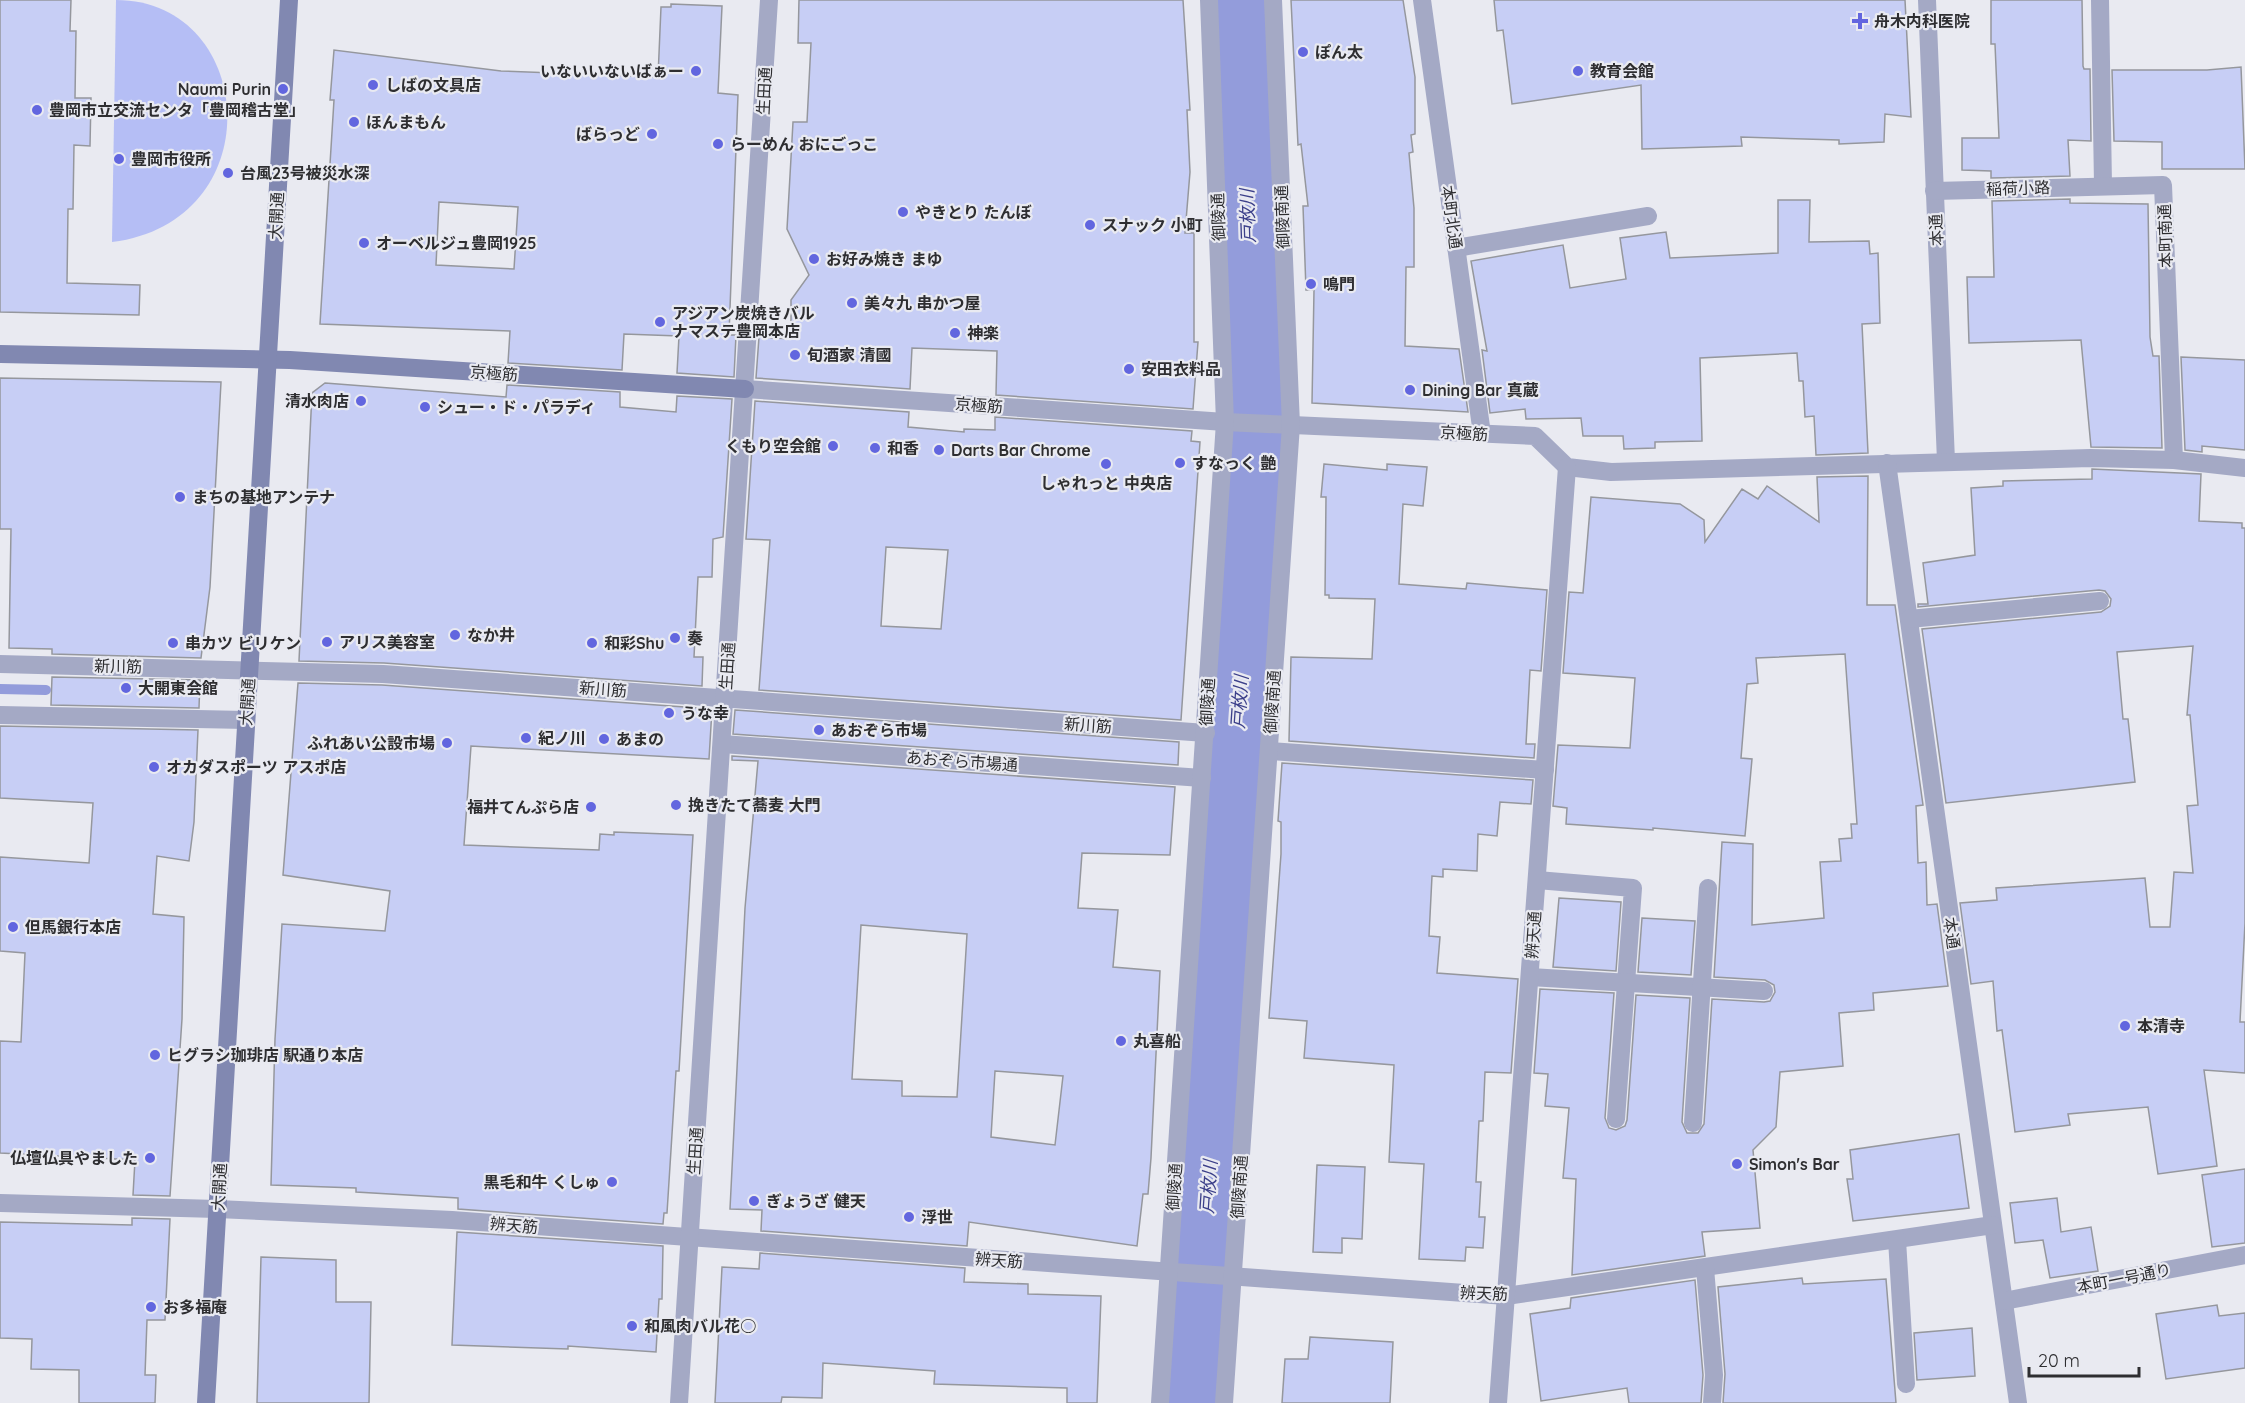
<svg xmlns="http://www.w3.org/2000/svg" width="2245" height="1403" font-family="Quicksand,'Noto Sans JP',sans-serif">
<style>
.green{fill:#b5bef5}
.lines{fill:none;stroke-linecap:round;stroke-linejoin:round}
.stream{stroke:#939cdb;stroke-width:10}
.river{stroke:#939cdb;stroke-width:66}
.building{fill:#c7cef5;stroke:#95979d;stroke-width:1.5;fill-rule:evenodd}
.street{stroke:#a4a9c5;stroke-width:18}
.secondary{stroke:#8188b1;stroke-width:18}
.poi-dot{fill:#6266df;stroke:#e9eaf1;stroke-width:2}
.labels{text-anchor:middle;stroke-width:4.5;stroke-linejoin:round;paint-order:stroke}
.poi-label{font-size:16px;font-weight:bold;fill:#2e2e31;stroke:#e9eaf1;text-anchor:start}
.street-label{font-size:16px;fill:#2e2e31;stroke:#e9eaf1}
.water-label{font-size:18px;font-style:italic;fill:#3c408a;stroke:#e9eaf1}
</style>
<rect width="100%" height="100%" fill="#e9eaf1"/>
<!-- green -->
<path class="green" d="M116,0C256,0 274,221 112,242Z"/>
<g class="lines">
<!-- stream -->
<path class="stream" d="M0,689L46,690"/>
<!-- river -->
<path class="river" d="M1196,1403L1254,478L1255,405L1239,0"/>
</g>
<!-- building -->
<g class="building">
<path d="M0,0H71L70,31H76L75,98H91L90,146L74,145L73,209H68L67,283L140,285L139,315L0,312Z"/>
<path d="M799,0H1183L1190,110H1187L1190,172L1185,233H1194V342H1198L1193,409L996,395L997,351L912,348L910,389L756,378L759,337L791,339V300L809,275L787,229L793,122H807L811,43H798Z"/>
<path d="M1291,0H1403L1415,77V134L1411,135L1413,152L1409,153L1414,208V267H1406L1405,346L1459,349L1468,412L1312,403L1314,290H1306L1303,206H1308L1301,144L1298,145Z"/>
<path d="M1494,0H1905L1911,117L1885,114L1884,142L1839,144V140L1741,137L1742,146L1642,149L1641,85L1512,104L1503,30L1497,31Z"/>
<path d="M1991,0H2082L2083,66L2084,69H2090L2091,141L2068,140L2070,176L1991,178V171L1962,170V138H1999L1995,44H1991Z"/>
<path d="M671,4L722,6L718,93L738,95L729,335H736L734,377L677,373L679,336L624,334L622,370L508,363L510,331L320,324L334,100H330L334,50L501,71L658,77L661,7H671ZM439,202L518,207L514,269L436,265Z"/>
<path d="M2241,67L2245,169H2162V142L2114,141L2112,70H2207Z"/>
<path d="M2070,199V203L2148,204L2150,337L2153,356H2159L2162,448L2091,447L2081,340L1969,343L1967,277H1994L1992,201Z"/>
<path d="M1778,200H1810L1809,242L1869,241L1870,254L1878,253L1880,323L1862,324L1868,453L1816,455L1814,416L1805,417L1803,381H1799L1797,353L1700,358L1702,441L1655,442V448L1624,449L1623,436H1583L1581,418L1526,419L1525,409L1490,413L1482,350L1487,351L1471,261L1563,245L1570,288L1626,279L1620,238L1666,232L1670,258L1778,253Z"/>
<path d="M2181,357L2245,360V450L2202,446V452L2185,450Z"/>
<path d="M0,378L221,382L210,587L201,658L52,654V649L9,648L11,529H0Z"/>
<path d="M325,383L506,397L507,385L620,392V407L676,412L677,396L732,399L723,537L713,539L712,577H698L694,657H703L702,686L384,663L299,661L312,393Z"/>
<path d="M755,401L909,412L908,427L964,432V429L995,430V417L1192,431L1191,441L1200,442L1181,720L759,690L770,540L746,539ZM886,547L948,550L941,629L881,626Z"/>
<path d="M1324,464L1387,470V464L1427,467L1423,506L1403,504L1399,584L1466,589L1467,583L1547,590L1541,671L1530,670L1526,744H1535L1534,758L1289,741L1291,657L1372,659L1375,599L1329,598V595H1325L1326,497H1321Z"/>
<path d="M2092,469L2201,474L2199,521L2242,523V528H2245V923L2240,1022H2245V1073L2204,1070L2217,1166L2158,1174L2148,1107L2068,1114L2070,1125L2015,1132L2002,1030L1997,1031L1993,981L1971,984L1960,903L1997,900L1996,888L2145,878L2150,927H2170L2174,872L2193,873L2187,806L2198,805L2190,715H2187L2193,646L2117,652L2123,719H2128L2135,782L1946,803L1922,629L2101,612L2110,606L2111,599L2105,591L2099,590L1918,607V604H1928L1923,563L1975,555L1971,488L2003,486V481L2092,479Z"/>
<path d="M1868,476L1867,605H1895L1923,805L1916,806L1918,863L1926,862L1927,905L1937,904L1948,986L1873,993L1874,1010L1839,1013L1843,1066L1780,1072L1776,1127L1753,1150L1760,1228L1702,1232L1705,1256L1572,1275L1576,1179L1563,1178L1569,1108L1545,1106L1548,1074L1534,1073L1540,989L1614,993L1605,1118L1609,1128L1616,1130L1625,1126L1627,1120L1636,995L1690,998L1682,1122L1687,1133H1698L1704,1124L1712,999L1764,1002L1770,1001L1775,992L1774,985L1765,980L1714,977L1722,842L1753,844L1752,925L1824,918L1820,862L1841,861L1839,839L1852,838L1851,824H1857L1845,654L1756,658L1758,683L1747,684L1741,758L1752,759L1745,836L1653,828V830L1566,824L1567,808L1553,806L1558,745L1630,748L1635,678L1563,673L1569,592L1583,593L1591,497L1680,504L1704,520L1705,542L1742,489L1758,499L1767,486L1819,522L1817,477Z"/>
<path d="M52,677L200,680L199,708L51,705Z"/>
<path d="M298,683L382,685L712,709L709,759L471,746L464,845L599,850L600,834L614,835V832L693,835L679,1071H676L667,1213H664L663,1224L458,1209V1198L356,1192V1188L271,1185L275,1039L282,924L385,931L390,891L283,875Z"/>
<path d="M735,710L1179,742L1178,765L733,734Z"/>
<path d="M0,726L198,730L194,822L189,861L157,856L153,914L184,917L182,1019L170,1196L133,1195L135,1160L0,1153V1041L21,1042L25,953L0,951V857L89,863L93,803L0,798Z"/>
<path d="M732,756L1175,787L1170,855L1082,853L1078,908L1118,910L1113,967L1160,971L1151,1158L1148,1194H1143L1137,1246L969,1222L967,1246L761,1231L762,1210L730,1209L745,908L758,761L732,760ZM861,925L967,934L957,1097L902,1096V1081L852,1079ZM995,1071L1063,1076L1055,1145L991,1137Z"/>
<path d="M1282,763L1533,780L1531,804L1500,802L1497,836L1478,834L1477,871L1443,869V877L1432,876L1429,936L1440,937L1437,973L1518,979L1511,1073L1485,1072L1483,1121H1479L1476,1182H1481L1479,1217H1485L1483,1248L1466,1247L1465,1261L1419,1259L1424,1164L1389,1162L1394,1065L1304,1058L1307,1021L1269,1018L1281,854V822L1278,821Z"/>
<path d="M1559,898L1621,902L1616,971L1553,967Z"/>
<path d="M1642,918L1695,921L1691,975L1638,972Z"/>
<path d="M1959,1134L1969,1208L1853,1221L1847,1179H1853L1850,1150Z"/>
<path d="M1317,1165L1365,1167L1362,1239L1342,1238V1253L1313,1252Z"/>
<path d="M2245,1169V1243L2212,1247L2202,1175Z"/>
<path d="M2057,1198L2061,1232L2091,1227L2098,1271L2050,1278L2043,1240L2015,1243L2010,1203Z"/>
<path d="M132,1218L170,1219L165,1320H147L145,1375H156L155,1403H79V1370L31,1369L32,1339L0,1338V1222L132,1225Z"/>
<path d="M457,1232L663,1246L662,1299H659L656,1352L568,1346V1349L452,1345Z"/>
<path d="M760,1253L965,1268L964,1282L1028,1284V1294L1101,1296L1097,1403H1067V1388L934,1384L935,1371L823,1363L822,1398L782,1397L781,1403H715L722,1267L759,1269Z"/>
<path d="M261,1257L336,1260V1302H371L369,1403H257Z"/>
<path d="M1802,1278L1803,1284L1886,1279L1896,1403H1723L1725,1374L1718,1287Z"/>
<path d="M1695,1280L1703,1375L1701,1403H1629L1627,1388L1541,1401L1530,1314L1570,1308L1571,1298Z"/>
<path d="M2217,1305L2219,1316L2245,1313V1368L2166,1379L2156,1314Z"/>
<path d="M1972,1328L1975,1376L1917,1380L1914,1333Z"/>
<path d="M1310,1337L1393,1342L1390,1403H1282L1285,1359H1308Z"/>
</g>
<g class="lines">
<!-- street -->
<g class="street">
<path d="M1422,0L1482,434"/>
<path d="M1927,0L1946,461"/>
<path d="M2100,0L2103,185"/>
<path d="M1934,191L2163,185L2174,460"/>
<path d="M1456,248L1648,216"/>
<path d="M745,389L1225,422L1535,436L1567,467L1611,472L2090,458L2174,460L2245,468"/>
<path d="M1887,463L2018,1403"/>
<path d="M1909,619L2100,601"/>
<path d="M0,664L383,674L1206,733"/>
<path d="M0,715L246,720"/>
<path d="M722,744L1202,778"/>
<path d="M1269,751L1545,770"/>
<path d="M1537,880L1633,888L1616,1119"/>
<path d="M1530,977L1764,991"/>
<path d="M1693,1123L1708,888"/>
<path d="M0,1203L217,1209L452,1220L1506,1296L1993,1225"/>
<path d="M1897,1240L1906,1384"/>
<path d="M1705,1268L1714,1375L1712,1403"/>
<path d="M2004,1301L2245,1255"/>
<path d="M679,1403L769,0"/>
<path d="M1160,1403L1225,422L1209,0"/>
<path d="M1224,1403L1291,425L1273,0"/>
<path d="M1498,1403L1567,467"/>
</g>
<!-- secondary -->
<g class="secondary">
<path d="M0,354L290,360L745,389"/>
<path d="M206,1403L289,0"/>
</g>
</g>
<!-- markers -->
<g class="poi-dot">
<path d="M1857 12h6v6h6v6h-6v6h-6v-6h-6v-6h6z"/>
<circle cx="1303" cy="52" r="6"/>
<circle cx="696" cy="71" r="6"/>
<circle cx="1578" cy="71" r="6"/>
<circle cx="373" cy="85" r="6"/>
<circle cx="283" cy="89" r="6"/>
<circle cx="37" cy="110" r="6"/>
<circle cx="354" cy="122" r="6"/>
<circle cx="652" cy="134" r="6"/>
<circle cx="718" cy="144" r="6"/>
<circle cx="119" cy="159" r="6"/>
<circle cx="228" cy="173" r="6"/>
<circle cx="903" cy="212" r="6"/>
<circle cx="1090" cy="225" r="6"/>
<circle cx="364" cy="243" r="6"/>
<circle cx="814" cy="259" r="6"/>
<circle cx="1311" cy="284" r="6"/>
<circle cx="852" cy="303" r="6"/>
<circle cx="660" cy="322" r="6"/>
<circle cx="955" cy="333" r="6"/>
<circle cx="795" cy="355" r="6"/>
<circle cx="1129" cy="369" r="6"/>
<circle cx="1410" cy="390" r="6"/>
<circle cx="361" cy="401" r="6"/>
<circle cx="425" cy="407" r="6"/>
<circle cx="833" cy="446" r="6"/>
<circle cx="875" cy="448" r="6"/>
<circle cx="939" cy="450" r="6"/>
<circle cx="1180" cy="463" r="6"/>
<circle cx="1106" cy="464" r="6"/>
<circle cx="180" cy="497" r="6"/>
<circle cx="455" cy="635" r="6"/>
<circle cx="675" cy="638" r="6"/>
<circle cx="327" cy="642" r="6"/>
<circle cx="173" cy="643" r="6"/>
<circle cx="592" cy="643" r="6"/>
<circle cx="126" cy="688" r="6"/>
<circle cx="669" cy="713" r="6"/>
<circle cx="819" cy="730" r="6"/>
<circle cx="526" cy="738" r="6"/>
<circle cx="604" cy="739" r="6"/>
<circle cx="447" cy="743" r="6"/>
<circle cx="154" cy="767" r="6"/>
<circle cx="676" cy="805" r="6"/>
<circle cx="591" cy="807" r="6"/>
<circle cx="13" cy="927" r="6"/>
<circle cx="2125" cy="1026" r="6"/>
<circle cx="1121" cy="1041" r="6"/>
<circle cx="155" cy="1055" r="6"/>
<circle cx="150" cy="1158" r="6"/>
<circle cx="1737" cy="1164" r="6"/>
<circle cx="612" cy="1182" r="6"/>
<circle cx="754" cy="1201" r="6"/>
<circle cx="909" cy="1217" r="6"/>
<circle cx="151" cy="1307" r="6"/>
<circle cx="632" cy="1326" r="6"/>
</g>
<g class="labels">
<!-- poi labels -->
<g class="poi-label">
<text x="1874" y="27">舟木内科医院</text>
<text x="1315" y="58">ぽん太</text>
<text x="684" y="77" text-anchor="end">いないいないばぁー</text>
<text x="1590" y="77">教育会館</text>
<text x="385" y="91">しばの文具店</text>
<text x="271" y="95" text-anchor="end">Naumi Purin</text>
<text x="49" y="116">豊岡市立交流センタ「豊岡稽古堂」</text>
<text x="366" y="128">ほんまもん</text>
<text x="640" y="140" text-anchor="end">ばらっど</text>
<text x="730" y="150">らーめん おにごっこ</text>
<text x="131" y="165">豊岡市役所</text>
<text x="240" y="179">台風23号被災水深</text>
<text x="915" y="218">やきとり たんぼ</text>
<text x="1102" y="231">スナック 小町</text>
<text x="376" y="249">オーベルジュ豊岡1925</text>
<text x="826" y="265">お好み焼き まゆ</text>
<text x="1323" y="290">鳴門</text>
<text x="864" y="309">美々九 串かつ屋</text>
<text x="672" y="319">アジアン炭焼きバル<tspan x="672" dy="18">ナマステ豊岡本店</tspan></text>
<text x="967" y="339">神楽</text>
<text x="807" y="361">旬酒家 清國</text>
<text x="1141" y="375">安田衣料品</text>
<text x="1422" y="396">Dining Bar 真蔵</text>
<text x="349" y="407" text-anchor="end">清水肉店</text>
<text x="437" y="413">シュー・ド・パラディ</text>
<text x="821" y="452" text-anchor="end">くもり空会館</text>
<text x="887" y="454">和香</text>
<text x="951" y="456">Darts Bar Chrome</text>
<text x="1192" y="469">すなっく 艶</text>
<text x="1106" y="489" text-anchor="middle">しゃれっと 中央店</text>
<text x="192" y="503">まちの基地アンテナ</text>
<text x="467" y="641">なか井</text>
<text x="687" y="644">奏</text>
<text x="339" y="648">アリス美容室</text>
<text x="185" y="649">串カツ ビリケン</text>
<text x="604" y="649">和彩Shu</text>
<text x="138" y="694">大開東会館</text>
<text x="681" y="719">うな幸</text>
<text x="831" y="736">あおぞら市場</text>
<text x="538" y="744">紀ノ川</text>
<text x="616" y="745">あまの</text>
<text x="435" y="749" text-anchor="end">ふれあい公設市場</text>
<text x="166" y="773">オカダスポーツ アスポ店</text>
<text x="688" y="811">挽きたて蕎麦 大門</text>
<text x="579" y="813" text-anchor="end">福井てんぷら店</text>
<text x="25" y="933">但馬銀行本店</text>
<text x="2137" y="1032">本清寺</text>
<text x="1133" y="1047">丸喜船</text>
<text x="167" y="1061">ヒグラシ珈琲店 駅通り本店</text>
<text x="138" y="1164" text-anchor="end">仏壇仏具やました</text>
<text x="1749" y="1170">Simon's Bar</text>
<text x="600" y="1188" text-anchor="end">黒毛和牛 くしゅ</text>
<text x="766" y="1207">ぎょうざ 健天</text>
<text x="921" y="1223">浮世</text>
<text x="163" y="1313">お多福庵</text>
<text x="644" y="1332">和風肉バル花○</text>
</g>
<!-- street labels -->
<g class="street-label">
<text transform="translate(764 91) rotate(-87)" y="6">生田通</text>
<text transform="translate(2018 188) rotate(-2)" y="6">稲荷小路</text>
<text transform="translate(276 216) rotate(-87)" y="6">大開通</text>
<text transform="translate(1218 217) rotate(-92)" y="6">御陵通</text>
<text transform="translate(1282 217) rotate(-92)" y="6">御陵南通</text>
<text transform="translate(1452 217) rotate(82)" y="6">本町北通</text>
<text transform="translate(1936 230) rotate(-93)" y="6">本通</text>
<text transform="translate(2165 236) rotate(-92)" y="6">本町南通</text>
<text transform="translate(494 373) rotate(4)" y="6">京極筋</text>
<text transform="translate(979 405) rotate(4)" y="6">京極筋</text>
<text transform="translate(1464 433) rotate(3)" y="6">京極筋</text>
<text transform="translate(118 666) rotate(1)" y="6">新川筋</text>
<text transform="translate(727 666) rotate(-86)" y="6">生田通</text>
<text transform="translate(603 689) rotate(4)" y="6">新川筋</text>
<text transform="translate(247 702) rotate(-86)" y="6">大開通</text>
<text transform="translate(1207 702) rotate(-87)" y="6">御陵通</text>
<text transform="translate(1272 702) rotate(-86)" y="6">御陵南通</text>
<text transform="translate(1088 725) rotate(4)" y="6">新川筋</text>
<text transform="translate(962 761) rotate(4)" y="6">あおぞら市場通</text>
<text transform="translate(1952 933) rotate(82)" y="6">本通</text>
<text transform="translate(1533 935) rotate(-86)" y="6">辨天通</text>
<text transform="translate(695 1151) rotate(-86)" y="6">生田通</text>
<text transform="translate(219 1187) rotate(-87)" y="6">大開通</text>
<text transform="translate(1174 1187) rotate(-86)" y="6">御陵通</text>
<text transform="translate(1239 1187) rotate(-86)" y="6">御陵南通</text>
<text transform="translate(514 1225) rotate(5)" y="6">辨天筋</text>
<text transform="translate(999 1260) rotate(4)" y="6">辨天筋</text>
<text transform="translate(2124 1278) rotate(-11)" y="6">本町一号通り</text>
<text transform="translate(1484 1293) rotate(2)" y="6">辨天筋</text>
</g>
<!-- water labels -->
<g class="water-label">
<text transform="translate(1248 216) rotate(-92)" y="6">戸枚川</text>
<text transform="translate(1240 702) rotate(-86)" y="6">戸枚川</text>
<text transform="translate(1209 1187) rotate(-86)" y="6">戸枚川</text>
</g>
</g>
<!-- scale -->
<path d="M2029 1367v9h110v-9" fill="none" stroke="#2e2e31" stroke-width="3"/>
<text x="2038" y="1367" font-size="18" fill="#2e2e31" stroke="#e9eaf1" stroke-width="4.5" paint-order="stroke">20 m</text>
</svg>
